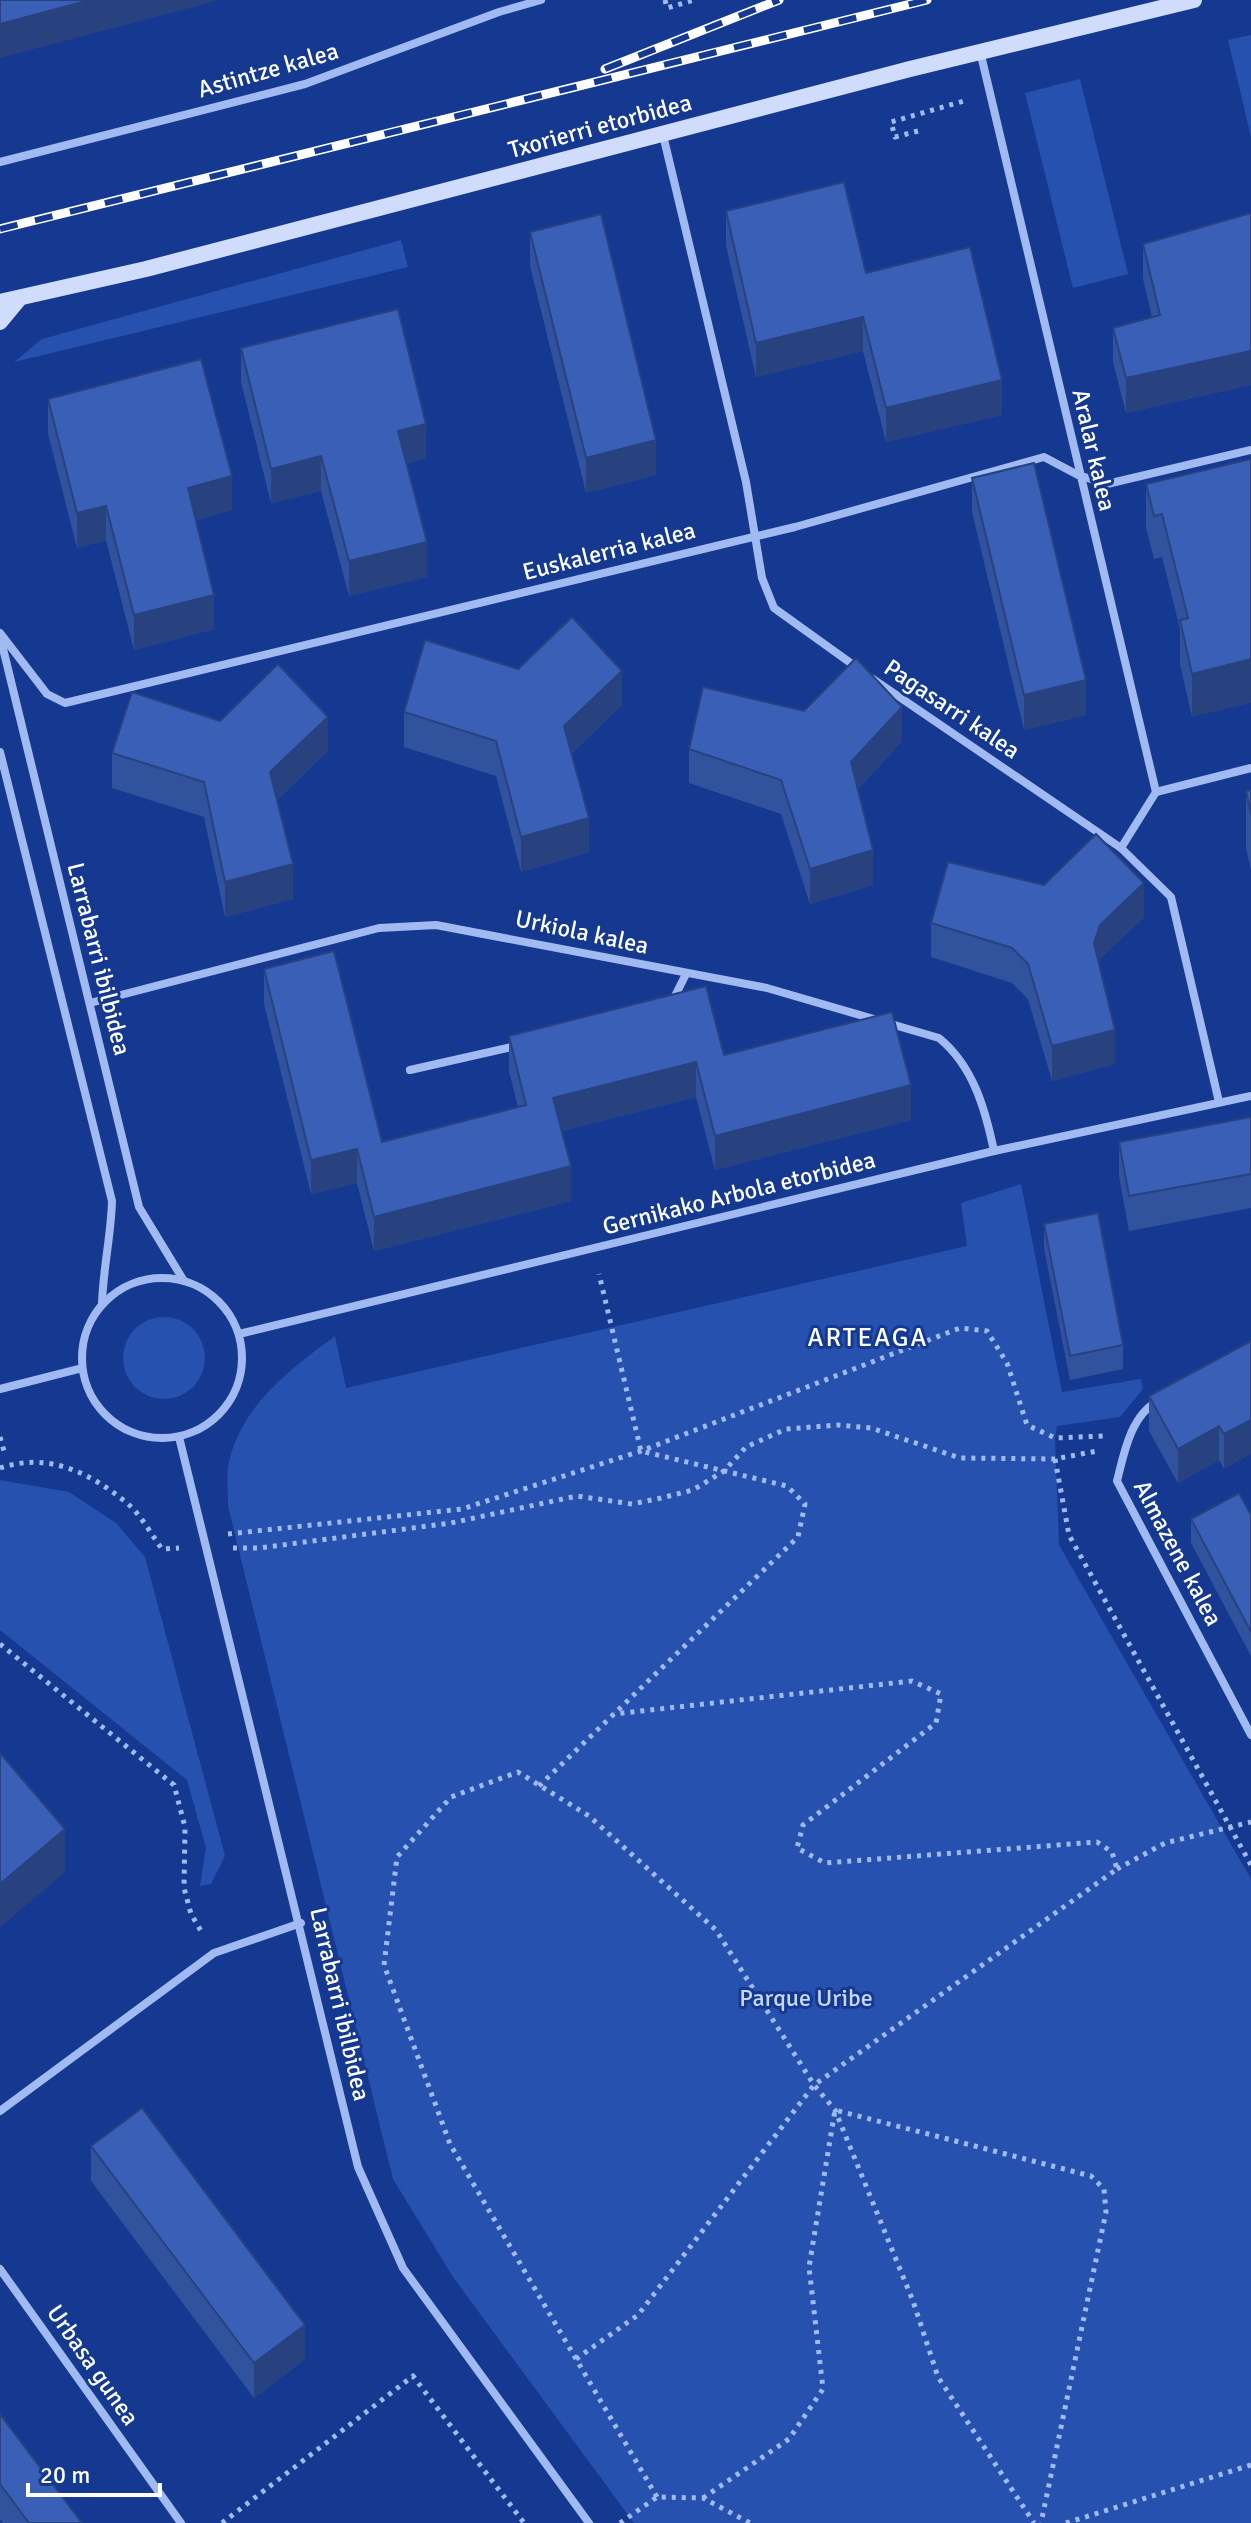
<svg xmlns="http://www.w3.org/2000/svg" width="1251" height="2523" font-family="Signika,sans-serif">
<style>
.green{fill:#2751af}
.lines{fill:none;stroke-linecap:round;stroke-linejoin:round}
.path{stroke:#a1baf1;stroke-width:5;stroke-dasharray:4 6;stroke-linecap:butt}
.street{stroke:#a1baf1;stroke-width:8}
.secondary{stroke:#d0dcfb;stroke-width:16}
.rail-casing{stroke:#fff;stroke-width:9}
.rail{stroke:#153990;stroke-width:6;stroke-dasharray:18;stroke-linecap:butt}
.wall{fill:#31529d}
.shaded-wall{fill:#284280}
.building{fill:#395fb7;stroke:#284280;stroke-width:2}
.labels{text-anchor:middle;stroke-width:6;stroke-linejoin:round;paint-order:stroke}
.street-label{font-size:24px;fill:#fff;stroke:#153990}
.park-label{font-size:24px;fill:#c8d8fc;stroke:#153990}
.neighbourhood-label{font-size:26px;letter-spacing:2px;fill:#fff;stroke:#153990}
</style>
<rect width="100%" height="100%" fill="#153990"/>
<!-- green -->
<g class="green">
<path d="M1251,35V137L1228,40Z"/>
<path d="M1080,79L1128,274L1073,288L1025,93Z"/>
<path d="M401,240L408,267L14,362L42,339Z"/>
<path d="M1021,1184L1062,1392L1141,1379L1143,1389L1120,1417L1057,1426L1055,1438L1059,1545L1251,1879V2523H634L453,2277L393,2179L228,1506C228,1492 226,1475 229,1462C242,1404 291,1369 335,1336L346,1388L967,1246L961,1203Z"/>
<circle cx="164" cy="1358" r="41"/>
<path d="M0,1480L69,1492L116,1523L145,1557L225,1856L211,1884L200,1886L206,1848L187,1780L0,1630Z"/>
</g>
<g class="lines">
<!-- path -->
<g class="path">
<path d="M665,0L667,8L694,0"/>
<path d="M918,131L895,137L891,122L964,101"/>
<path d="M0,1437L4,1451L0,1454"/>
<path d="M1055,1459L1069,1535L1251,1865"/>
<path d="M0,1468C48,1452 89,1472 127,1503C141,1515 151,1534 162,1549L179,1548"/>
<path d="M228,1534L462,1509L641,1451L960,1328L987,1331L1007,1363L1027,1425L1055,1438L1103,1436"/>
<path d="M233,1548H259L451,1523L577,1496L632,1504L661,1498L693,1490L724,1471L746,1447L786,1429L838,1425L871,1428L960,1458L1055,1459L1097,1451"/>
<path d="M0,1644L174,1785L185,1827L184,1888L191,1914L201,1931"/>
<path d="M539,1786L798,1537L805,1504L787,1486L641,1451L599,1274"/>
<path d="M1117,1869L1165,1843L1251,1822"/>
<path d="M576,2359L638,2315L814,2085L1117,1869L1112,1852L1097,1842L825,1863L797,1848L803,1825L936,1723L941,1694L912,1681L614,1714"/>
<path d="M657,2497L450,2144L384,1965L397,1857L451,1797L518,1772L589,1816L716,1930L814,2085L835,2110L913,2301L938,2377L1034,2523"/>
<path d="M703,2498L789,2439L823,2389L809,2267L835,2110L1091,2176L1104,2189L1106,2212L1041,2523"/>
<path d="M222,2523L413,2376L524,2523"/>
<path d="M620,2523L657,2497L703,2498L750,2523"/>
<path d="M1066,2523L1251,2465"/>
</g>
<!-- street -->
<g class="street">
<path d="M980,51L1156,792L1121,848"/>
<path d="M663,135L746,482L762,578L774,608L859,669"/>
<path d="M0,162L305,84L499,12L541,0"/>
<path d="M0,633L47,694L65,703L795,527L1044,457L1078,475L1107,484L1251,450"/>
<path d="M0,636L139,1207L184,1281"/>
<path d="M873,679L1121,848L1171,897L1219,1102"/>
<path d="M0,752L112,1201C111,1236 103,1269 102,1304"/>
<path d="M1156,792L1251,768"/>
<path d="M672,1002L686,974"/>
<path d="M90,1003L379,928L436,925L767,988L939,1038C973,1066 985,1108 994,1151"/>
<path d="M410,1070L516,1046"/>
<circle cx="162" cy="1358" r="80"/>
<path d="M239,1334L994,1151L1251,1096"/>
<path d="M0,1389L82,1368"/>
<path d="M1158,1401C1131,1415 1124,1453 1117,1481L1251,1735"/>
<path d="M179,1437L358,2167L403,2268L589,2523"/>
<path d="M0,2111L214,1953L301,1923"/>
<path d="M0,2269L181,2523"/>
</g>
<!-- secondary -->
<g class="secondary">
<path d="M0,302L146,269L910,69L1194,0"/>
<path d="M0,322L19,299"/>
</g>
<!-- rail casing -->
<g class="rail-casing">
<g id="rail">
<path d="M605,69L779,0"/>
<path d="M0,229L927,0"/>
</g>
</g>
<!-- rail -->
<use href="#rail" class="rail"/>
</g>
<!-- wall -->
<g class="wall">
<path d="M726,211L866,273L1002,415L886,442L863,351L756,377L726,246Z"/>
<path d="M1251,213V385L1126,413L1113,362V328L1152,317L1143,279V244Z"/>
<path d="M530,232L656,475L586,493L530,266Z"/>
<path d="M241,348L426,458L407,463L427,577L349,596L321,491L271,503L241,382Z"/>
<path d="M48,399L232,510L196,520L214,629L134,650L106,540L77,548L48,434Z"/>
<path d="M1251,459L1192,717L1180,664V629L1162,557L1154,559L1146,528V484Z"/>
<path d="M972,478L1086,715L1024,730L972,512Z"/>
<path d="M622,705L572,753L589,852L521,872L496,776L404,747V712Z"/>
<path d="M220,721L328,751L277,800L293,899L225,917L204,817L112,788V753Z"/>
<path d="M902,741L858,789L873,885L810,904L781,814L689,783V749Z"/>
<path d="M1251,790V870L1246,848V791Z"/>
<path d="M1144,917L1100,959L1099,962L1115,1064L1052,1081L1028,999L1012,983L931,957V923Z"/>
<path d="M264,969L382,1142L518,1107L509,1071V1036L724,1055L911,1120L715,1170L696,1097L562,1131L571,1201L374,1251L357,1183L311,1194L264,1004Z"/>
<path d="M1251,1117V1208L1129,1231L1119,1176V1142Z"/>
<path d="M1044,1224L1123,1345V1369L1070,1380L1044,1248Z"/>
<path d="M1251,1341L1224,1469L1219,1460L1178,1483L1149,1431V1396Z"/>
<path d="M1251,1515V1656L1191,1543V1519Z"/>
<path d="M91,2146L305,2359L254,2398L91,2181Z"/>
<path d="M0,2414L82,2523H3L0,2519Z"/>
</g>
<!-- shaded-wall -->
<g class="shaded-wall">
<path d="M90,0H220L0,58V24Z"/>
<path d="M863,317V351L756,377V343Z"/>
<path d="M1251,351V385L1126,413V378Z"/>
<path d="M1002,380V415L886,442V408Z"/>
<path d="M426,424V458L398,466V431Z"/>
<path d="M656,440V475L586,493V458Z"/>
<path d="M321,456V491L271,503V469Z"/>
<path d="M232,476V510L188,522V488Z"/>
<path d="M106,506V540L77,548V513Z"/>
<path d="M427,542V577L349,596V561Z"/>
<path d="M214,595V629L134,650V615Z"/>
<path d="M1251,659V703L1192,717V674Z"/>
<path d="M622,671V705L564,760V726Z"/>
<path d="M1086,680V715L1024,730V695Z"/>
<path d="M902,707V741L851,796V762Z"/>
<path d="M328,717V751L270,806V772Z"/>
<path d="M589,818V852L521,872V837Z"/>
<path d="M873,850V885L810,904V869Z"/>
<path d="M293,864V899L225,917V882Z"/>
<path d="M1144,883V917L1100,959L1094,978V943L1100,925Z"/>
<path d="M1115,1030V1064L1052,1081V1046Z"/>
<path d="M696,1062V1097L553,1133V1098Z"/>
<path d="M911,1085V1120L715,1170V1136Z"/>
<path d="M357,1149V1183L311,1194V1160Z"/>
<path d="M571,1166V1201L374,1251V1217Z"/>
<path d="M1251,1420V1454L1224,1469V1434Z"/>
<path d="M1219,1426V1460L1178,1483V1449Z"/>
<path d="M65,1829V1872L0,1927V1884Z"/>
<path d="M305,2325V2359L254,2398V2363Z"/>
</g>
<!-- building -->
<g class="building">
<path d="M0,0H90L0,24Z"/>
<path d="M844,182L866,273L970,247L1002,380L886,408L863,317L756,343L726,211Z"/>
<path d="M1251,213V351L1126,378L1113,328L1160,315L1143,244Z"/>
<path d="M601,214L656,440L586,458L530,232Z"/>
<path d="M398,309L426,424L398,431L427,542L349,561L321,456L271,469L241,348Z"/>
<path d="M201,359L232,476L188,488L214,595L134,615L106,506L77,513L48,399Z"/>
<path d="M1251,459V659L1192,674L1180,620L1188,618L1162,514L1154,516L1146,484Z"/>
<path d="M1034,463L1086,680L1024,695L972,478Z"/>
<path d="M572,617L622,671L564,726L589,818L521,837L496,741L404,712L425,640L518,669Z"/>
<path d="M856,658L902,707L851,762L873,850L810,869L781,780L689,749L703,687L804,711Z"/>
<path d="M278,664L328,717L270,772L293,864L225,882L204,782L112,753L132,692L220,721Z"/>
<path d="M1251,790V814L1246,791Z"/>
<path d="M1096,834L1144,883L1100,925L1094,943L1115,1030L1052,1046L1028,964L1012,948L931,923L948,862L1044,885Z"/>
<path d="M334,951L382,1142L526,1105L509,1036L706,986L724,1055L892,1012L911,1085L715,1136L696,1062L553,1098L571,1166L374,1217L357,1149L311,1160L264,969Z"/>
<path d="M1251,1117V1174L1129,1196L1119,1142Z"/>
<path d="M1098,1213L1123,1345L1070,1356L1044,1224Z"/>
<path d="M1251,1341V1420L1224,1434L1219,1426L1178,1449L1149,1396Z"/>
<path d="M1239,1493L1251,1515V1632L1191,1519Z"/>
<path d="M0,1753L65,1829L0,1884Z"/>
<path d="M142,2108L305,2325L254,2363L91,2146Z"/>
<path d="M0,2414L82,2523H29L0,2484Z"/>
</g>
<g class="labels">
<!-- street labels -->
<g class="street-label">
<text transform="translate(268 70) rotate(-16)" y="8">Astintze kalea</text>
<text transform="translate(600 126) rotate(-15)" y="8">Txorierri etorbidea</text>
<text transform="translate(1094 450) rotate(77)" y="8">Aralar kalea</text>
<text transform="translate(609 551) rotate(-14)" y="8">Euskalerria kalea</text>
<text transform="translate(952 709) rotate(34)" y="8">Pagasarri kalea</text>
<text transform="translate(582 932) rotate(12)" y="8">Urkiola kalea</text>
<text transform="translate(99 959) rotate(76)" y="8">Larrabarri ibilbidea</text>
<text transform="translate(739 1193) rotate(-14)" y="8">Gernikako Arbola etorbidea</text>
<text transform="translate(1178 1553) rotate(62)" y="8">Almazene kalea</text>
<text transform="translate(340 2004) rotate(77)" y="8">Larrabarri ibilbidea</text>
<text transform="translate(93 2365) rotate(55)" y="8">Urbasa gunea</text>
</g>
<!-- park labels -->
<g class="park-label">
<text x="806" y="2006">Parque Uribe</text>
</g>
<!-- neighbourhood labels -->
<g class="neighbourhood-label">
<text x="868" y="1346">ARTEAGA</text>
</g>
</g>
<!-- scale -->
<path d="M28 2483v12h132v-12" fill="none" stroke="#ffffff" stroke-width="4"/>
<text x="40" y="2483" font-size="24" fill="#ffffff" stroke="#153990" stroke-width="6" paint-order="stroke">20 m</text>
</svg>
